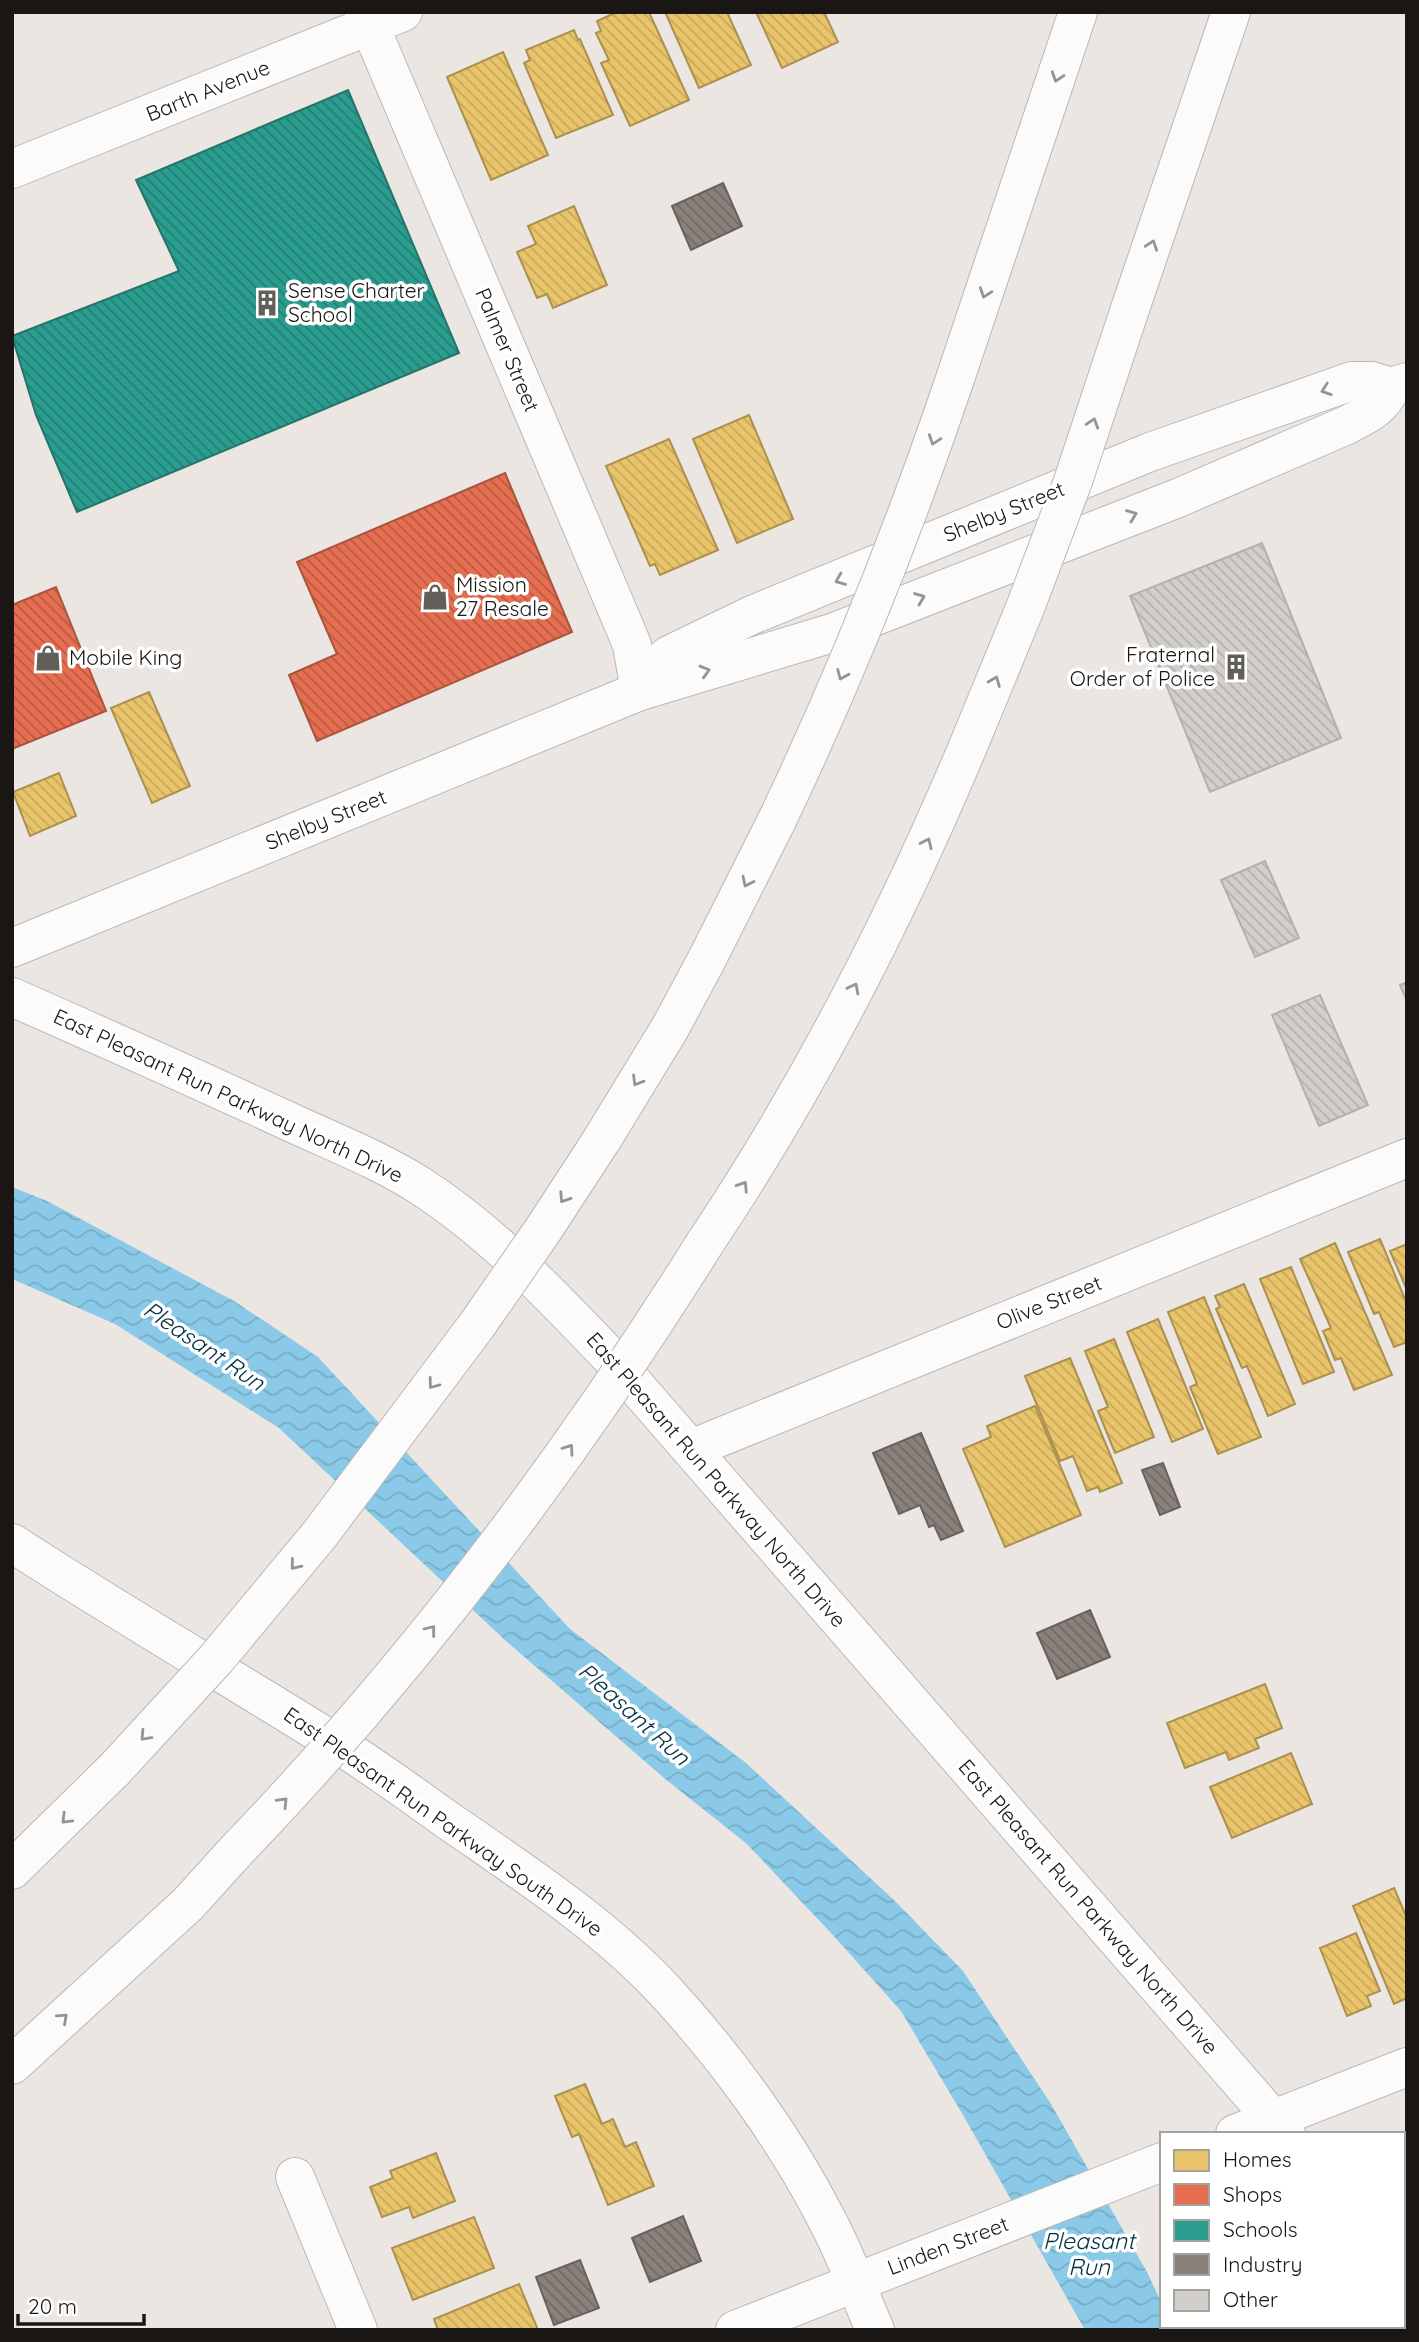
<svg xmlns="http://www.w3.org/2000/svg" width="1419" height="2342" font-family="Quicksand,sans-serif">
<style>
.water{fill:url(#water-waves)}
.homes{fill:url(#homes-back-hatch);stroke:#ab9050;stroke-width:2}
.shops{fill:url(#shops-back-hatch);stroke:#a9543e;stroke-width:2}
.schools{fill:url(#schools-back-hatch);stroke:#25746a;stroke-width:2}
.industry{fill:url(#industry-back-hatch);stroke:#68615c;stroke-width:2}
.building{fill:url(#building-back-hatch);stroke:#b4b0ad;stroke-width:2}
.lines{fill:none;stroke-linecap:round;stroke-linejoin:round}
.minor-casing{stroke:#bbb7b4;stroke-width:40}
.major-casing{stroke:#bbb7b4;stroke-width:40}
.highway-casing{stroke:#bbb7b4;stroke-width:40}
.minor{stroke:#fcfbfb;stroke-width:38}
.major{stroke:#fcfbfb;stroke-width:38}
.highway{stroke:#fcfbfb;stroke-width:38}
.highway-bridge-casing{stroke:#bbb7b4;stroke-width:40;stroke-linecap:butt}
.highway-bridge{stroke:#fcfbfb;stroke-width:38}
.oneway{stroke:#969493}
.labels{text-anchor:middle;stroke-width:7;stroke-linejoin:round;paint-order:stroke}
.street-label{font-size:21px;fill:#191613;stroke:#fff}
.poi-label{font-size:21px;fill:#191613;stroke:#fff;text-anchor:start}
.water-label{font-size:23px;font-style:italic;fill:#043042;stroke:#fff}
</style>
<defs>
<pattern id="water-waves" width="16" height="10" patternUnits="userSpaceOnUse" patternTransform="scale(1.75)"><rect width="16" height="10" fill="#8acae8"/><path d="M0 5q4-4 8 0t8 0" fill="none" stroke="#76adc6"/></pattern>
<pattern id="homes-back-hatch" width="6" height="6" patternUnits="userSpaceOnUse" patternTransform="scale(1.75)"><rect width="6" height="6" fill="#e9c46a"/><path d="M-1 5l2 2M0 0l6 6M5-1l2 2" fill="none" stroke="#c7a85b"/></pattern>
<pattern id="shops-back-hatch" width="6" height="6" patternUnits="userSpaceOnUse" patternTransform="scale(1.75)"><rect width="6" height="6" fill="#e76f51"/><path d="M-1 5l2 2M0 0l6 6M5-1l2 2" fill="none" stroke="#ba5a42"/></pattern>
<pattern id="schools-back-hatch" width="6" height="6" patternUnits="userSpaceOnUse" patternTransform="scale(1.75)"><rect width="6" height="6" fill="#2a9d8f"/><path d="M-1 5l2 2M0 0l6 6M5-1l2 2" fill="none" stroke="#237f74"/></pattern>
<pattern id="industry-back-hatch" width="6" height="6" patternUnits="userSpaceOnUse" patternTransform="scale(1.75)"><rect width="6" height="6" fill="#8a817c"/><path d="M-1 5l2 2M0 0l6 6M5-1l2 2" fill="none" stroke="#706964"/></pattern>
<pattern id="building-back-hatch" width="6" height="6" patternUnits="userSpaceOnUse" patternTransform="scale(1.75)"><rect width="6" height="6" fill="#d2cfcb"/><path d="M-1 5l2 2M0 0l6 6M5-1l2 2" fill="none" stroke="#b4b1ad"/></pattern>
</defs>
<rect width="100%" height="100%" fill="#ebe6e2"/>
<!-- water -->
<path class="water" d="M12,1187L47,1201L234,1301L318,1357L570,1629L746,1763L896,1902L963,1971L1051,2104L1147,2272L1162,2304V2326H1172L1174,2330H1085L963,2115L901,2011L831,1933L747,1844L664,1778L507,1642L279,1428L115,1324L12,1279Z"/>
<!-- homes -->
<g class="homes">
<path d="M617,12H649L689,100L630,126L601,63L609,60L596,33L601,31L597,21Z"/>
<path d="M665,12H727L751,65L699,88Z"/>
<path d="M756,12H824L838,42L782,68Z"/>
<path d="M574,30L578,40L580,39L613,115L556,138L524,63L530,60L526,50Z"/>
<path d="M503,52L548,155L491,180L447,77Z"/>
<path d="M574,206L607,285L553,308L547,294L537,298L517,252L536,244L528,226Z"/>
<path d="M749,415L793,519L737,543L693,439Z"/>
<path d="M669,439L718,550L660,575L655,564L650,566L606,466Z"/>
<path d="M149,692L190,786L152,803L111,708Z"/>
<path d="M59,773L76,816L30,836L13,792Z"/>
<path d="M1380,1239L1407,1304V1342L1394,1347L1379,1312L1374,1314L1348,1252Z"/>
<path d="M1335,1243L1392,1375L1354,1390L1341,1358L1335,1360L1323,1331L1331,1328L1300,1259Z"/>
<path d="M1407,1244V1290L1390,1251Z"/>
<path d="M1291,1267L1334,1372L1303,1384L1260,1279Z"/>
<path d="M1244,1284L1295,1404L1268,1416L1247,1366L1242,1368L1216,1309L1220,1307L1215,1296Z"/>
<path d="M1204,1297L1261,1437L1218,1454L1190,1387L1197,1384L1168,1312Z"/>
<path d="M1158,1319L1203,1429L1172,1442L1127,1332Z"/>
<path d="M1114,1339L1154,1437L1115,1453L1098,1411L1108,1407L1085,1351Z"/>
<path d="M1070,1358L1122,1483L1100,1492L1098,1487L1087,1491L1073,1456L1060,1461L1025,1376Z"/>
<path d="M1035,1406L1081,1515L1005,1547L963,1449L991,1437L987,1426Z"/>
<path d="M1265,1684L1282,1728L1255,1739L1259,1748L1229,1760L1226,1752L1185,1768L1167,1723Z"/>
<path d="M1291,1753L1312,1804L1232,1838L1210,1787Z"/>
<path d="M1394,1888L1407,1918V1998L1394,2004L1353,1906Z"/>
<path d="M1356,1933L1380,1991L1367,1996L1371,2006L1347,2016L1320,1948Z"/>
<path d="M585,2084L602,2124L613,2119L625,2147L636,2142L654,2186L608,2205L579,2134L572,2137L555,2096Z"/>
<path d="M436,2153L455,2201L413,2218L409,2207L382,2217L370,2187L393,2178L390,2171Z"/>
<path d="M474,2217L494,2268L413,2300L392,2248Z"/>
<path d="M519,2284L538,2330H438L434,2319Z"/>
</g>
<!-- shops -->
<g class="shops">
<path d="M505,473L572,632L317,741L289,675L337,654L297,562Z"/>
<path d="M56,587L106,711L12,749V605Z"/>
</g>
<!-- schools -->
<path class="schools" d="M348,90L459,353L77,512L36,415L12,336L179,271L136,180Z"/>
<!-- industry -->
<g class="industry">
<path d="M723,183L742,226L691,250L672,206Z"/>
<path d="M921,1433L963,1531L941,1540L934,1525L929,1527L920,1505L899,1514L873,1453Z"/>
<path d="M1163,1463L1180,1507L1160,1515L1142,1470Z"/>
<path d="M1090,1610L1110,1657L1057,1679L1037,1633Z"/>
<path d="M683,2216L701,2261L650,2282L632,2238Z"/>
<path d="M580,2260L599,2308L554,2325L536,2277Z"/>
</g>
<!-- building -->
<g class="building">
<path d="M1262,543L1341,738L1210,792L1130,596Z"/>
<path d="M1265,861L1299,938L1255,957L1221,880Z"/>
<path d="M1407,982V1001L1400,985Z"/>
<path d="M1320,995L1368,1105L1319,1126L1272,1015Z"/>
</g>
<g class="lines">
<!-- minor casing -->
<g class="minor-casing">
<g id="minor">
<path d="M364,12L625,628L632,645L640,691"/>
<path d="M12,169L403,12"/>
<path d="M12,997C105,1038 197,1079 288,1121C333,1142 380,1160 422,1187C494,1234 555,1299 614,1361L1286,2134"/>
<path d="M691,1449L1407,1158"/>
<path d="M12,1543C118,1612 227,1675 334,1742C378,1769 420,1801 462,1830C533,1879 605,1927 664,1990C726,2057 786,2139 827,2220C846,2255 859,2293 875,2330"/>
<path d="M1235,2134L1407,2067"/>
<path d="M295,2177L358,2330"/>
<path d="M1403,2259L1407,2263"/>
<path d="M735,2330L1162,2162"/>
</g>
</g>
<!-- major casing -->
<g class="major-casing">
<g id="major">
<path d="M641,689C648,674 656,665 669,655L752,615L1150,452L1352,381H1372L1391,387L1407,382"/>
<path d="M12,948L640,691L832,633L1178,498L1347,425C1366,415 1383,408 1391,387"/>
</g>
</g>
<!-- highway casing -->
<g class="highway-casing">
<g id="highway">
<path d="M1130,309L1231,12"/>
<path d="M956,376L1078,12"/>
<path d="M601,1141L670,1028L706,961L777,820"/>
<path d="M705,1243C810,1086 896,918 969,744"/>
<path d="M12,1870L114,1770"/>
<path d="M12,2065L188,1904L236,1851"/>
</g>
</g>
<!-- minor -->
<use href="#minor" class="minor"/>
<!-- major -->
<use href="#major" class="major"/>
<!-- highway -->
<use href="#highway" class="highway"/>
<!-- highway-bridge casing -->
<g class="highway-bridge-casing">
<g id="highway-bridge">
<path d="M969,744L1025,608L1073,481L1130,309"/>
<path d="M777,820C846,676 905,527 956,376"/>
<path d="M114,1770L216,1659L320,1534L477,1325L543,1230L601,1141"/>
<path d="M236,1851C414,1666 569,1461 705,1243"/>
</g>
</g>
<!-- highway-bridge -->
<use href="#highway-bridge" class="highway-bridge"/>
</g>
<!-- one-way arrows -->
<defs><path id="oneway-chevron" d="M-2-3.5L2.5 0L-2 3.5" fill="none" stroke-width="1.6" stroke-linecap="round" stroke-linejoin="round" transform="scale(1.75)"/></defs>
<g class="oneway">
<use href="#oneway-chevron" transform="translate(1057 77) rotate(108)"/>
<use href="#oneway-chevron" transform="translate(1152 245) rotate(-71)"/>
<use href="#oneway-chevron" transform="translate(985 293) rotate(109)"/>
<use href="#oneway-chevron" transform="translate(1326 390) rotate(161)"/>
<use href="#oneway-chevron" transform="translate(1093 423) rotate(-72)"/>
<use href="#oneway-chevron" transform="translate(934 440) rotate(109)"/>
<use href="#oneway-chevron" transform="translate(1132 515) rotate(-21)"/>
<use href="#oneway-chevron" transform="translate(840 580) rotate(158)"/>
<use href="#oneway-chevron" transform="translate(920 598) rotate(-21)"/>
<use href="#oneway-chevron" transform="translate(705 671) rotate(-17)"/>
<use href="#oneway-chevron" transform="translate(842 675) rotate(113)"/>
<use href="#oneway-chevron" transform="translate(995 681) rotate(-68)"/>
<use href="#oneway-chevron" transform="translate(927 843) rotate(-65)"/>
<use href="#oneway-chevron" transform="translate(747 882) rotate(116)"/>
<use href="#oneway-chevron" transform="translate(854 988) rotate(-63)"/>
<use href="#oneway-chevron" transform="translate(637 1081) rotate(121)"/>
<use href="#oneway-chevron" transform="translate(743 1186) rotate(-57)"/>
<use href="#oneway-chevron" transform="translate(564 1198) rotate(123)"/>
<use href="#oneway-chevron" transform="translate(433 1384) rotate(127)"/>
<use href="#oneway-chevron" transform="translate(569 1449) rotate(-55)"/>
<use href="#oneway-chevron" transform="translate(295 1565) rotate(129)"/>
<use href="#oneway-chevron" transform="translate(431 1630) rotate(-52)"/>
<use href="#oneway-chevron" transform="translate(145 1736) rotate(133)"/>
<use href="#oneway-chevron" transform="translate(283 1802) rotate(-46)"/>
<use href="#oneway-chevron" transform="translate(66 1819) rotate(135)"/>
<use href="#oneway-chevron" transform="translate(63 2018) rotate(-42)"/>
</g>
<!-- icons -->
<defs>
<g id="building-bare" transform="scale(2.1)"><path d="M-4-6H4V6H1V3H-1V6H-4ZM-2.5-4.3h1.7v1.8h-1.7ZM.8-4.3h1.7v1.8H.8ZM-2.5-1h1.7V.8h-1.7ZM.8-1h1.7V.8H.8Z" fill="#625f5b" stroke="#fff" stroke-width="2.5" paint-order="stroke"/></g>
<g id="shop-bare" transform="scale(2.1)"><path d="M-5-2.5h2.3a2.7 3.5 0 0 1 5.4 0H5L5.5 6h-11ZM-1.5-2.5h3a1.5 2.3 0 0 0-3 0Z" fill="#625f5b" stroke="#fff" stroke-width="2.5" paint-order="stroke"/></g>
</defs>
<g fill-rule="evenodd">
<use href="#building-bare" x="267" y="303"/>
<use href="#shop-bare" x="435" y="597"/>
<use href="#shop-bare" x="48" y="658"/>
<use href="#building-bare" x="1236" y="667"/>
</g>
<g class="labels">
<!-- street labels -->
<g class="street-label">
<text transform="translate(208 91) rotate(-22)" y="7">Barth Avenue</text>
<text transform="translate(507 350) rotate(67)" y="7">Palmer Street</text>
<text transform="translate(1004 512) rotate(-22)" y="7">Shelby Street</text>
<text transform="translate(326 820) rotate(-22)" y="7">Shelby Street</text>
<text transform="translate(228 1096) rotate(25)" y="7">East Pleasant Run Parkway North Drive</text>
<text transform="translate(1049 1303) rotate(-22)" y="7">Olive Street</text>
<text transform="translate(716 1480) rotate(49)" y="7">East Pleasant Run Parkway North Drive</text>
<text transform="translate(443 1822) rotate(35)" y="7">East Pleasant Run Parkway South Drive</text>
<text transform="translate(1088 1907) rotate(49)" y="7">East Pleasant Run Parkway North Drive</text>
<text transform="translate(948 2246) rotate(-21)" y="7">Linden Street</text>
</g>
<!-- poi labels -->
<g class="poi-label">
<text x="288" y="298">Sense Charter<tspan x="288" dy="24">School</tspan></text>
<text x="456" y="592">Mission<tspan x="456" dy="24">27 Resale</tspan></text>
<text x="1215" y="662" text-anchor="end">Fraternal<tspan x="1215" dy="24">Order of Police</tspan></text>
<text x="69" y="665">Mobile King</text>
</g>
<!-- water labels -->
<g class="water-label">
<text transform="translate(204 1346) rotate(34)" y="8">Pleasant Run</text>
<text transform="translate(634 1714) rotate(42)" y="8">Pleasant Run</text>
<text x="1089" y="2249">Pleasant<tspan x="1089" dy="26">Run</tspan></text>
</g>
</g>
<!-- border -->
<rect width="1419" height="2342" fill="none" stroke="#191613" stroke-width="28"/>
<!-- legend -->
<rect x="1160" y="2132" width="245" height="196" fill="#ffffff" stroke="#a3a2a1" stroke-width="2"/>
<rect x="1174" y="2150" width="35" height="21" fill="#e9c46a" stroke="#a3a2a1" stroke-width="2"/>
<text x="1223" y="2167" font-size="21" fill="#191613">Homes</text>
<rect x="1174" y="2184" width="35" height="21" fill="#e76f51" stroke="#a3a2a1" stroke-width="2"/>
<text x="1223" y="2202" font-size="21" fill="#191613">Shops</text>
<rect x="1174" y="2220" width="35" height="21" fill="#2a9d8f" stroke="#a3a2a1" stroke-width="2"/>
<text x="1223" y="2237" font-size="21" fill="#191613">Schools</text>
<rect x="1174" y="2254" width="35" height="21" fill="#8a817c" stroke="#a3a2a1" stroke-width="2"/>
<text x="1223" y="2272" font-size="21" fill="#191613">Industry</text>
<rect x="1174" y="2290" width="35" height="21" fill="#d2cfcb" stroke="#a3a2a1" stroke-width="2"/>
<text x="1223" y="2307" font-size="21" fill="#191613">Other</text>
<!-- scale -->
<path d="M18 2314v10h126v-10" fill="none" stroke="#191613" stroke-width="3.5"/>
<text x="28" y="2314" font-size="21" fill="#191613" stroke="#ffffff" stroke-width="5" paint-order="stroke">20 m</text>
</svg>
